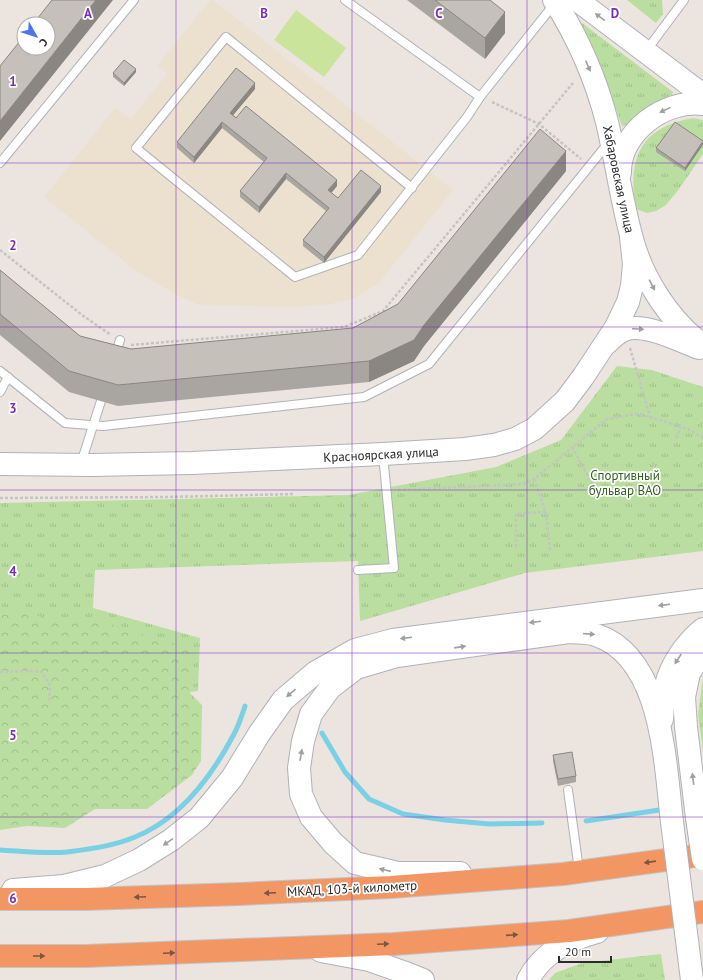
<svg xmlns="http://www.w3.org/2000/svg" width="703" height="980" font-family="'PT Sans',sans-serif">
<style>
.education{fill:#ece1cf}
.grass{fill:url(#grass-tufts)}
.forest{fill:url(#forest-crowns)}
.pitch{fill:#cbe49c}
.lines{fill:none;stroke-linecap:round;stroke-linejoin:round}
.stream{stroke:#7ad0e5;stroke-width:5}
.lane-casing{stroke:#afb2ba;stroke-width:10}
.secondary-casing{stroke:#afb2ba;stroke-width:24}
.highway-casing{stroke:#c4c4c4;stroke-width:24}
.path{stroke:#c4c4c4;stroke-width:2.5;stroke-dasharray:3 2;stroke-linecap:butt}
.lane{stroke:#fff;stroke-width:8}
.secondary{stroke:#fff;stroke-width:22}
.highway{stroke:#f29764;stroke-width:22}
.secondary-bridge-casing{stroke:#afb2ba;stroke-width:24;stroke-linecap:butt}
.secondary-bridge{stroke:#fff;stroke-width:22}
.wall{fill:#a9a5a0}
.shaded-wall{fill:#8a8682}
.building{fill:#c5c0ba;stroke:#8a8682}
.oneway{fill:#a0a0a0}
.oneway2{fill:#7b5642}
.grid{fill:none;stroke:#7b2cbf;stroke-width:1;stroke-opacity:0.55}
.labels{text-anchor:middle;stroke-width:3.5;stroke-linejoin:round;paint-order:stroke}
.street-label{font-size:13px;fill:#2b2b2b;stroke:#fff}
.park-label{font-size:13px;fill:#336320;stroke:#fff}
.grid-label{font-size:13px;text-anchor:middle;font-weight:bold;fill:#7b2cbf;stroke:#fff;stroke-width:3.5;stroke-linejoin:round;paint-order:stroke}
</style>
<defs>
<pattern id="grass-tufts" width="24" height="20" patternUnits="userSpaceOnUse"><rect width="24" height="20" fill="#b9de9f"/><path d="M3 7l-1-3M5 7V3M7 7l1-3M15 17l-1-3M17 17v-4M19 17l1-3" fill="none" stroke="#9fbf89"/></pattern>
<pattern id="forest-crowns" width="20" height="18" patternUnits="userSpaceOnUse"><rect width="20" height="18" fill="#b9de9f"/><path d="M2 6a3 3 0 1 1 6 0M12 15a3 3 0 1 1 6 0" fill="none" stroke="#9fbf89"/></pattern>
</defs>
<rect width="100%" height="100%" fill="#ece5df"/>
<!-- education -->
<path class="education" d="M210,0H213L453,190L379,283L354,298L331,304L298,307L199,305L175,294L136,271L44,197L115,108L131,119L167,74L157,66Z"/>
<!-- grass -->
<g class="grass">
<path d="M627,0H662L663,14L656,23Z"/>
<path d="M582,23L673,92L672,95C651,102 641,110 627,126H622L599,62L579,25Z"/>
<path d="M693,118L703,120V154L679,189L666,205L656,211L647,213L636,209C627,159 640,127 693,118Z"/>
<path d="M617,366L652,370L703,387V551L525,573L360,621L358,561L95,570L93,608L200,638L198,691L0,720V503L349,495L496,467L561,440Z"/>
<path d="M703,677V750L698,715Z"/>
<path d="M661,954L665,980H549L555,973L582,963Z"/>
</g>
<!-- forest -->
<path class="forest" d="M25,612L63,623L104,622L191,650L190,693L202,705L201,761L192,775L147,809H95L65,828L27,826L0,830V615Z"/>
<!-- pitch -->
<path class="pitch" d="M296,10L346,48L324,77L274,40Z"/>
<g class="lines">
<!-- stream -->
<g class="stream">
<path d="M322,733L345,772L369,799L403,814L445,820L489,824L542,823"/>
<path d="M586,821L666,809"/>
<path d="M0,850C20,851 47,854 67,852C89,849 114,846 135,837C180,819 212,776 234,734C239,725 242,715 245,706"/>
</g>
<!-- lane casing -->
<g class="lane-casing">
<g id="lane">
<path d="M345,0L480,97L555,3"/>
<path d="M646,51L684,0"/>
<path d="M0,163L134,0"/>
<path d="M412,188L226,37L136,148L295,277L358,255L467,117L480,97"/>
<path d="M115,356L120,340"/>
<path d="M0,371L65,423L103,426L364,397L429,364L609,142"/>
<path d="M0,392L8,377"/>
<path d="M81,463L101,401"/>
<path d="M358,570L394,568L383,455"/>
<path d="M568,790L579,870"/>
</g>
</g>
<!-- secondary casing -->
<g class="secondary-casing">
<g id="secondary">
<path d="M554,0C578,38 596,79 607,122C616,160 621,198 631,235C641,276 669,321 703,345"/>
<path d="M577,0L703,95"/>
<path d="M620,173C619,132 665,99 703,104"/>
<path d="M607,343C612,338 617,333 624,330C644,322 680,341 699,348"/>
<path d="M0,464L92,465L192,463L383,454L465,449L494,445L515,439L534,429L543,421L565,401L583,377L616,327L628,302L632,286L634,264L631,237"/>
<path d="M662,719C663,708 663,696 666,685C671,664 686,643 703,629"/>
<path d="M697,818L686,727L684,697L689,673L703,652"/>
<path d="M460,873H398L355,863L333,843L311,817L301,794L299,768L303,741L311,714L330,688L356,668L397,656L569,632C577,633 588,632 596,635C663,657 665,764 672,822"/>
<path d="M13,890L64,886L105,876L139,860L171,840L199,818L232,778L259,734L283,700L316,672L355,650L393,640L703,600"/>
<path d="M321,951L369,960L403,972L423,980"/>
<path d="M528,980C542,953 568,940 597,932"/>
</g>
</g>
<!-- highway casing -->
<g class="highway-casing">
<g id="highway">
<path d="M0,899H85L240,894L391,887L563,874L703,855"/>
<path d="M0,956H86L394,944L569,931L703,912"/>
</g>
</g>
<!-- path -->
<g class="path">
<path d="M492,102L539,124L581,159"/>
<path d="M0,250L82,315L111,335"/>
<path d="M131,345L344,327L383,311L573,83"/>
<path d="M630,348L650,417"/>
<path d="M676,438L681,427"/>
<path d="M572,447L593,485"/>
<path d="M398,490L523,484L534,479L607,419L635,414L650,417L690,430L703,438"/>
<path d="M0,498L167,497L294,494"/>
<path d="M546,512L550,550"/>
<path d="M516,547V514L546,512L534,479"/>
<path d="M0,672L31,671L42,672L50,686L49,701"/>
</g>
<!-- lane -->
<use href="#lane" class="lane"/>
<!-- secondary -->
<use href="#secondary" class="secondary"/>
<!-- highway -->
<use href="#highway" class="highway"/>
<!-- secondary-bridge casing -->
<g class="secondary-bridge-casing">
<g id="secondary-bridge">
<path d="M697,818L703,859"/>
<path d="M672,822L692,980"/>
</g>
</g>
<!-- secondary-bridge -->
<use href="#secondary-bridge" class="secondary-bridge"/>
</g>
<!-- wall -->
<g class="wall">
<path d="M407,0H490L505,33L485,59Z"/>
<path d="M136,72L124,86L113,77V73Z"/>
<path d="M255,89L233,115L337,186L331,193L338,198L381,192L324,263L303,246V240L326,211L286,179L259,213L240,197V191L264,162L222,128L194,163L177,148V142Z"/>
<path d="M703,141L685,171L656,152V148Z"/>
<path d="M566,171L424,346L414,361L369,382L118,406L69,392L0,335V270L80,336L131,349L353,328L398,304Z"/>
<path d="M553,755L576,776V782L558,786L553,761Z"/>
</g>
<!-- shaded-wall -->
<g class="shaded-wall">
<path d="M96,0H113L0,141V121Z"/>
<path d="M505,12V33L485,59V38Z"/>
<path d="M136,69V72L124,86V83Z"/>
<path d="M255,83V89L230,119V113Z"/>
<path d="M222,122V128L194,163V157Z"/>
<path d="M703,142V145L685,171V168Z"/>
<path d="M566,151V171L424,346L414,361L369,382V361L424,325Z"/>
<path d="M286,173V179L259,213V207Z"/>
<path d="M337,180V186L328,197V190Z"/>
<path d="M381,186V192L324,263V257Z"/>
</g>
<!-- building -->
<g class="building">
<path d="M52,0H96L0,121V66L24,36V48H48V24H33Z"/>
<path d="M435,0H490L505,12L485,38Z"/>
<path d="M124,60L136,69L124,83L113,73Z"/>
<path d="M236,68L255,83L230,113L236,118L246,106L337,180L328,190L338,198L361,170L381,186L324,257L303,240L329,208L286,173L259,207L240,191L267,158L222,122L194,157L177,142Z"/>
<path d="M675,122L703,141L685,168L656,148Z"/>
<path d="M540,129L566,151L424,325L414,340L369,361L118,385L69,371L0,314V270L80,336L131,349L353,328L398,304Z"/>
<path d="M572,752L576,776L558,779L553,755Z"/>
</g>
<!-- one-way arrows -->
<defs><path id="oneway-solid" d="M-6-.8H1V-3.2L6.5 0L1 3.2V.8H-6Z"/></defs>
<g class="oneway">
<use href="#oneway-solid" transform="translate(600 17) rotate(-143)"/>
<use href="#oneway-solid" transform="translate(588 66) rotate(67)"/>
<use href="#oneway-solid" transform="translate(665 110) rotate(154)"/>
<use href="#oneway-solid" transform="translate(652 285) rotate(62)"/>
<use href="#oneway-solid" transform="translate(638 329) rotate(3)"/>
<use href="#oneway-solid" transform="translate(664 605) rotate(173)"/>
<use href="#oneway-solid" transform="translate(535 622) rotate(173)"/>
<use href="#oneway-solid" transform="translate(589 634) rotate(5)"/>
<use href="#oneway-solid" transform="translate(406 638) rotate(173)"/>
<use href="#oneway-solid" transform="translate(460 647) rotate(-8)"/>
<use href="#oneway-solid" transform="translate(678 659) rotate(123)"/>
<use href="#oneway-solid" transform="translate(291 693) rotate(140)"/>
<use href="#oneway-solid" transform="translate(301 755) rotate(-80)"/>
<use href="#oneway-solid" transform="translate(693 779) rotate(-97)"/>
<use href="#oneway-solid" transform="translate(168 842) rotate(146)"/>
<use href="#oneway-solid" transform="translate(385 870) rotate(-167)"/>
</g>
<g class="oneway2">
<use href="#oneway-solid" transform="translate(650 862) rotate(172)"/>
<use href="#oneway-solid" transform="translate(270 893) rotate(177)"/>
<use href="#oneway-solid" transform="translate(140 897) rotate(178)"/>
<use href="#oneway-solid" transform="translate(512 935) rotate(-4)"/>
<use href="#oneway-solid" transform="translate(383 944) rotate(-3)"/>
<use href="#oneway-solid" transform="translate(169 953) rotate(-2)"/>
<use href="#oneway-solid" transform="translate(39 956)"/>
</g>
<!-- grid -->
<path class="grid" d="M176,0V980M352,0V980M527,0V980M0,163H703M0,327H703M0,490H703M0,653H703M0,817H703"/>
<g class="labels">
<!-- street labels -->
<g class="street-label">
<text transform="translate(619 179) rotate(78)" y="5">Хабаровская улица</text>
<text transform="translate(381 454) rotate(-3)" y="5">Красноярская улица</text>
<text transform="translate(352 888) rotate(-3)" y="5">МКАД, 103-й километр</text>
</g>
<!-- park labels -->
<g class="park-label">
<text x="625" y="480">Спортивный<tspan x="625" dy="15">бульвар ВАО</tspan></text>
</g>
</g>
<g class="grid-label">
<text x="88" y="18">A</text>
<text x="264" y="18">B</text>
<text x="439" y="18">C</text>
<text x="615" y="18">D</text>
<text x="13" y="86">1</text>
<text x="13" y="250">2</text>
<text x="13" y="413">3</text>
<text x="13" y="576">4</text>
<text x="13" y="740">5</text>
<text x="13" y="903">6</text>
</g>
<!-- north arrow -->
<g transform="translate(36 36) rotate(129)"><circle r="19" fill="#ffffff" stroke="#aaaaaa"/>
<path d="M0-3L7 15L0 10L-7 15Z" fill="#4c75ec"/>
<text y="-6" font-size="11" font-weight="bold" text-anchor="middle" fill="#2b2b2b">С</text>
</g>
<!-- scale -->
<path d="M559 956v6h52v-6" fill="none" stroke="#2b2b2b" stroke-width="2"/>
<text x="565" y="956" font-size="12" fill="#2b2b2b" stroke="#ffffff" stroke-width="3" paint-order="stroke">20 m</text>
</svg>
